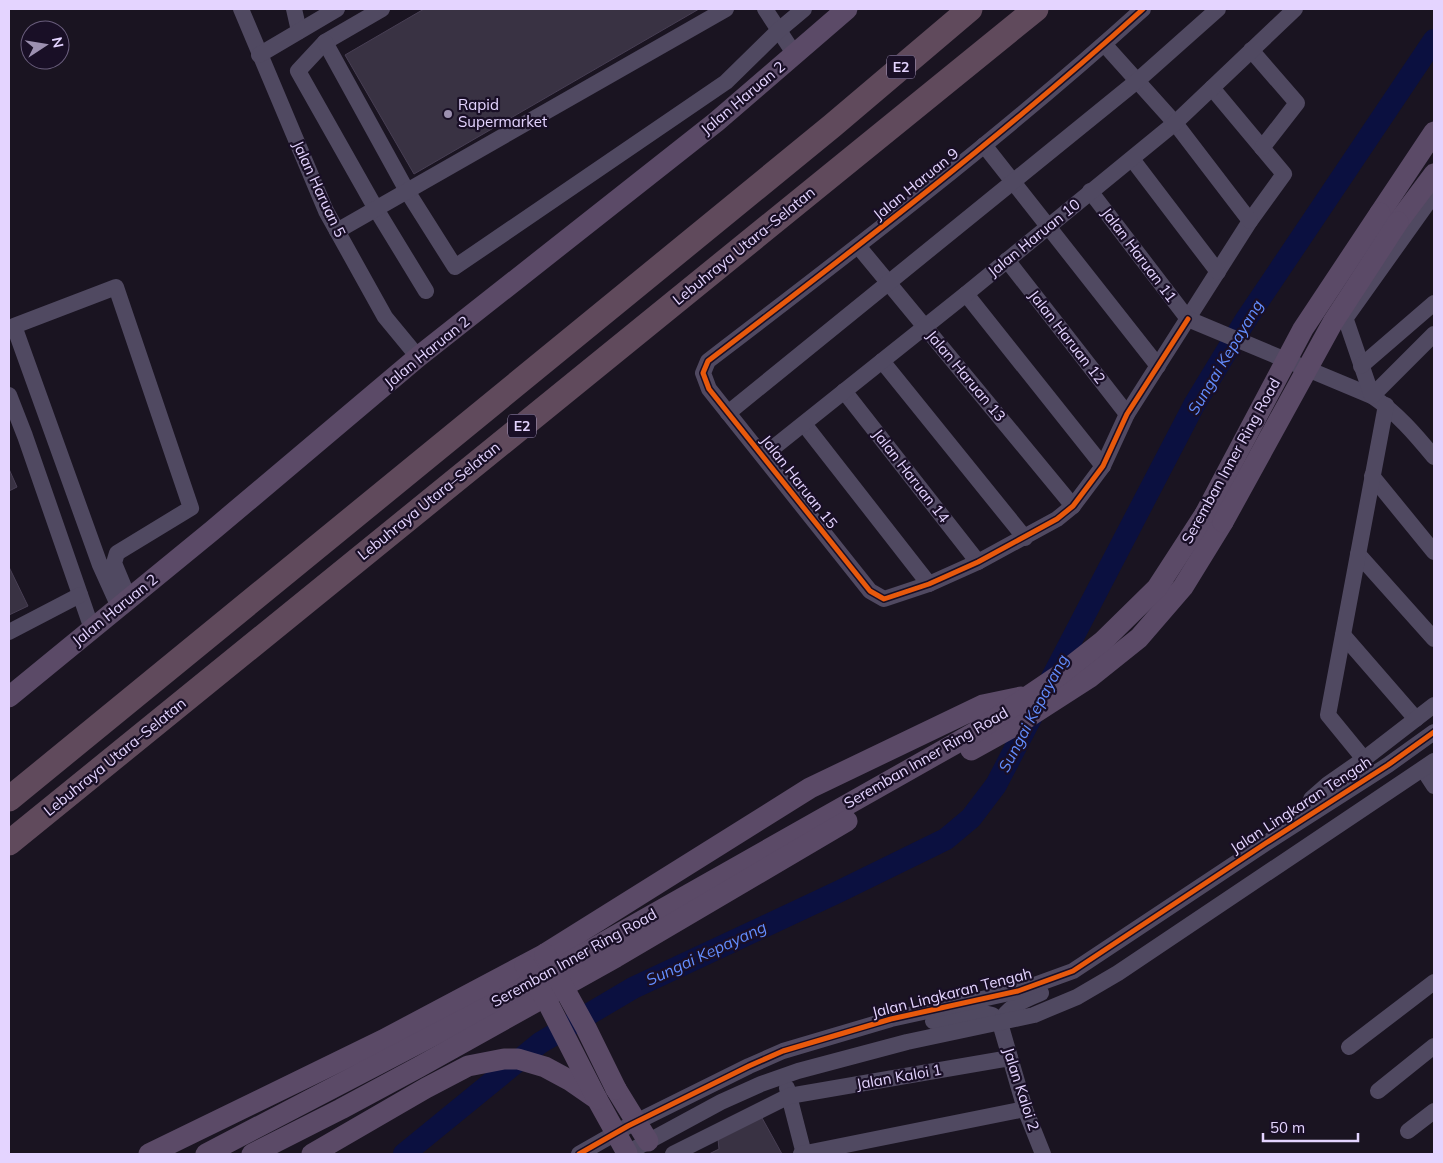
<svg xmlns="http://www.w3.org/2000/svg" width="1443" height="1163" font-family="Mulish,sans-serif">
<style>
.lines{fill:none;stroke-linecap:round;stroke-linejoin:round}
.river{stroke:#0b1040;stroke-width:22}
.building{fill:#393243;stroke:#483f54}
.minor{stroke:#504961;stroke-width:16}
.major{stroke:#5b4a67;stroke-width:21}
.highway{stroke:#604a5c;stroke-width:25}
.major-bridge{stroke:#5b4a67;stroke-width:21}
.cycleway-casing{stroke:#190f26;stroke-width:8}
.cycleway{stroke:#e8590c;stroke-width:5}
.poi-dot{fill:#9d91b1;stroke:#190f26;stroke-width:2}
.labels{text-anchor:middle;stroke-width:4.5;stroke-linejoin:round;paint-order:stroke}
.shield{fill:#190f26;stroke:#a799be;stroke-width:1}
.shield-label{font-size:14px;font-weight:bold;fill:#e4d4ff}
.street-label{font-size:15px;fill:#e4d4ff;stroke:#190f26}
.poi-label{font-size:15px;fill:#e4d4ff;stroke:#190f26;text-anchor:start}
.water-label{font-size:16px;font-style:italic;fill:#638dfe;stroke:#190f26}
</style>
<rect width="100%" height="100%" fill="#1a1421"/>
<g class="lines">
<!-- river -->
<path class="river" d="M404,1154L540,1043L633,988L840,891L946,839L971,818L996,785L1194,405L1245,321L1434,40"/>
</g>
<!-- building -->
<g class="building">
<path d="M424,9H699L414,174L345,55Z"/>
<path d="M9,469L17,487L9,491Z"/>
<path d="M9,567L28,606L9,615Z"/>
<path d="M761,1116L782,1154H709L719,1149L718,1139Z"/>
</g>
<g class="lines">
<!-- minor -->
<g class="minor">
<path d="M241,9L326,211L385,317L418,357"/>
<path d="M294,9L299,31"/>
<path d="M382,9L325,42L298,71L376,209L426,291"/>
<path d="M765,9L795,55"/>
<path d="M1143,9C1005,134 856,248 708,361L703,373L709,389L870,591L884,599L929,584L978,562L1057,519L1073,506L1103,466L1127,414L1250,221L1284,174L1212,88"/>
<path d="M325,42L407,191L455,267L726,82L779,30L804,9"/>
<path d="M1104,44L1175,123L1250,221"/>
<path d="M1251,50L1297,103L1262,148"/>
<path d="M259,55L337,9"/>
<path d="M984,145L1158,366"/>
<path d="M1132,159L1218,272"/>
<path d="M1090,191L1188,319L1372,396C1397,413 1415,434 1434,457"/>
<path d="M1434,194L1347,316L1346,320L1372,396L1434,334"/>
<path d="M337,231L726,9"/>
<path d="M858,246L1073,506"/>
<path d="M1007,260L1127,414"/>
<path d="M966,294L1103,466"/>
<path d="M882,361L1025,538"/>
<path d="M1361,366L1434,303"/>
<path d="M844,391L978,562"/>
<path d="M9,395L25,436L92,629"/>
<path d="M728,413L1137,81L1218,9"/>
<path d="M804,424L929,584"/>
<path d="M763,456L966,294L1175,123L1295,9"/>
<path d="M1372,476L1434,552"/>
<path d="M1358,554L1434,639"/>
<path d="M119,607L100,565L14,326L116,287L191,508L117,553L114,563L129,599"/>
<path d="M9,632L80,595"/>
<path d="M1343,635L1416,719"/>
<path d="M1364,759L1328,715L1386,405"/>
<path d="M1423,769L1434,786"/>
<path d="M1310,814L1311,799L1328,784L1364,759L1434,705"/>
<path d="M933,1021C947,1019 979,1010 992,1015C996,1017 998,1020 1000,1023L1025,1109L1043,1154"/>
<path d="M1000,1023C1007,1006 1025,1000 1041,993"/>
<path d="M1349,1047L1434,982"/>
<path d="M787,1088L804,1154"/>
<path d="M1378,1091L1434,1046"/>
<path d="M1408,1131L1434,1111"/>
<path d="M579,1154L628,1126L749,1066L783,1051L891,1019L1018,991L1073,971L1266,843L1388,765L1434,732"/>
<path d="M625,1154L721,1102L761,1084L798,1071L907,1042L1034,1015L1077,997L1118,973L1434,761"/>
<path d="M673,1154L789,1096L1010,1058"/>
<path d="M801,1154L1025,1109"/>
</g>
<!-- major -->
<g class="major">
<path d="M1380,213L1434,132"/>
<path d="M1398,222L1434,174"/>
<path d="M9,697L213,530L418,357L716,122L847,9"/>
<path d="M971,750L1016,725L1089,678L1139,638L1183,587L1223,522"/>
<path d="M616,1089L648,1141"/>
<path d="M149,1154L383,1040L545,954L810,788L983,705L1021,697"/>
<path d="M206,1154L509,996L974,733L1061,674L1103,641L1157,588L1205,514"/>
<path d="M252,1154L341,1109L419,1067L616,957L847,821"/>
<path d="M312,1154L426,1088L468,1066L504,1059H518L545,1067L571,1081L597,1099L627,1153"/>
</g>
<!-- highway -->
<g class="highway">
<path d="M9,799L832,126L970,9"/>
<path d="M9,843L1036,9"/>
</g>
<!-- major-bridge -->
<g class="major-bridge">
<path d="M1205,514L1303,329L1380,213"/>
<path d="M1223,522L1333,322L1398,222"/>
<path d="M545,954L586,1028L616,1089"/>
<path d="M525,965L549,1005L597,1099"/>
</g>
<!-- cycleway casing -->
<g class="cycleway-casing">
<g id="cycleway">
<path d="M1143,9C1005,134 856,248 708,361L703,373L709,389L870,591L884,599L929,584L978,562L1057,519L1073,506L1103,466L1127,414L1188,319"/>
<path d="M579,1154L628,1126L749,1066L783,1051L891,1019L1018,991L1073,971L1266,843L1388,765L1434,732"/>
</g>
</g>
<!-- cycleway -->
<use href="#cycleway" class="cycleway"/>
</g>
<!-- markers -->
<circle class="poi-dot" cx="448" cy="114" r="5"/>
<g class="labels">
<!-- shield labels -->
<g class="shield">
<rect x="887" y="55.5" width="28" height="23" rx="4"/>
<rect x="508" y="414.5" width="28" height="23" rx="4"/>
</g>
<g class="shield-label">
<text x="901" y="72">E2</text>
<text x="522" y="431">E2</text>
</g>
<!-- street labels -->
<g class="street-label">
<text transform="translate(743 98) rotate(-40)" y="5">Jalan Haruan 2</text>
<text transform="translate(916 184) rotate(-39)" y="5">Jalan Haruan 9</text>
<text transform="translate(319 189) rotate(65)" y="5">Jalan Haruan 5</text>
<text transform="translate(1034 238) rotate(-39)" y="5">Jalan Haruan 10</text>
<text transform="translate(744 246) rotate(-39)" y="5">Lebuhraya Utara–Selatan</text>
<text transform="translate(1139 255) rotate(53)" y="5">Jalan Haruan 11</text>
<text transform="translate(1067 337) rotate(52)" y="5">Jalan Haruan 12</text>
<text transform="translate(427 352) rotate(-39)" y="5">Jalan Haruan 2</text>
<text transform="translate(966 376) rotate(50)" y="5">Jalan Haruan 13</text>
<text transform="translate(1231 461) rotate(-61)" y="5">Seremban Inner Ring Road</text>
<text transform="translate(911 476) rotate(52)" y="5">Jalan Haruan 14</text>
<text transform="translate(799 482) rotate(52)" y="5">Jalan Haruan 15</text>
<text transform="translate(429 501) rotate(-39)" y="5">Lebuhraya Utara–Selatan</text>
<text transform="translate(115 610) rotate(-39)" y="5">Jalan Haruan 2</text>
<text transform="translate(115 757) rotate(-39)" y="5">Lebuhraya Utara–Selatan</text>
<text transform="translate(926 758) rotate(-30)" y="5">Seremban Inner Ring Road</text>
<text transform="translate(1301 805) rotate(-33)" y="5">Jalan Lingkaran Tengah</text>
<text transform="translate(574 958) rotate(-29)" y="5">Seremban Inner Ring Road</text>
<text transform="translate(952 993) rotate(-14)" y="5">Jalan Lingkaran Tengah</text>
<text transform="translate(899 1077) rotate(-10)" y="5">Jalan Kaloi 1</text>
<text transform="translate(1021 1089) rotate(72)" y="5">Jalan Kaloi 2</text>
</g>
<!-- poi labels -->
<g class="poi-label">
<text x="458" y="110">Rapid<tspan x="458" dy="17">Supermarket</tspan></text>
</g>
<!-- water labels -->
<g class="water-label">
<text transform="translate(1225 357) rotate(-59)" y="6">Sungai Kepayang</text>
<text transform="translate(1033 713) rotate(-62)" y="6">Sungai Kepayang</text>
<text transform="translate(706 953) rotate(-25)" y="6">Sungai Kepayang</text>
</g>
</g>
<!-- border -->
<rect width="1443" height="1163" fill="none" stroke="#e4d4ff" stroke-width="20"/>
<!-- north arrow -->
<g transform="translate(45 45) rotate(78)"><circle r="24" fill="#190f26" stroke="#6a5e7d"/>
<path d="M0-4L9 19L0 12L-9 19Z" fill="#9d91b1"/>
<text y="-8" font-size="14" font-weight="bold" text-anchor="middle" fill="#e4d4ff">N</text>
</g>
<!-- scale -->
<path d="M1263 1133v8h95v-8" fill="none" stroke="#e4d4ff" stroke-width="2.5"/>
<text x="1270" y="1133" font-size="15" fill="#e4d4ff" stroke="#190f26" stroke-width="4" paint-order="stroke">50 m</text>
</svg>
